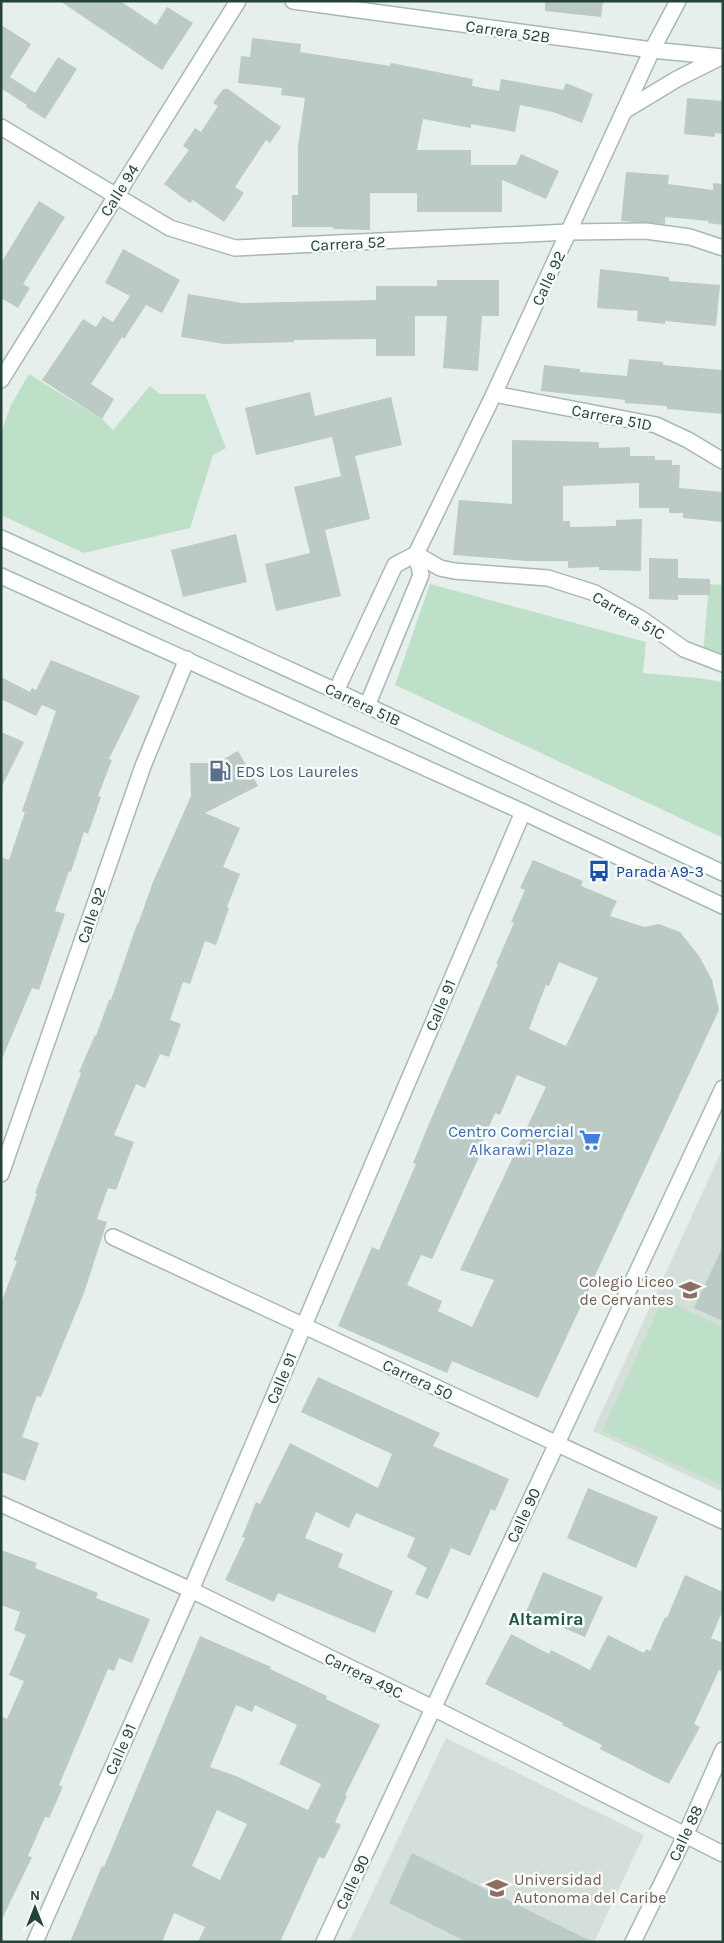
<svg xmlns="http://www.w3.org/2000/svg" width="724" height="1943" font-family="Karla,sans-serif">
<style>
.built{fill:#d4dfda}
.green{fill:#bfe0c8}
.building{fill:#bbcac4;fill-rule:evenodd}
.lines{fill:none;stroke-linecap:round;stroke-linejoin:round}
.minor-casing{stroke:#a8b8b2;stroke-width:18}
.tertiary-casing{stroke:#a8b8b2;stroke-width:18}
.secondary-casing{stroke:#a4bbb3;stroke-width:18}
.minor{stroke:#fff;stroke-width:15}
.tertiary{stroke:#fff;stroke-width:15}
.secondary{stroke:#fff;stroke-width:15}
.labels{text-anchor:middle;stroke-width:5;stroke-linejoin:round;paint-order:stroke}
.street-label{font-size:16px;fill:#24423a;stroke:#f7fbf9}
.service-label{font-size:16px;fill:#4e5e75;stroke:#f7fbf9;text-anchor:start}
.transit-label{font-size:16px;fill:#164399;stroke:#f7fbf9;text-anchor:start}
.shop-label{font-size:16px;fill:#366cbe;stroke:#f7fbf9;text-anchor:end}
.education-label{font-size:16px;fill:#785e54;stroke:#f7fbf9;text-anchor:end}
.neighbourhood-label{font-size:18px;font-weight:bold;fill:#1f5548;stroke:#f7fbf9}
</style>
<rect width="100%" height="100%" fill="#e6efeb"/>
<!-- built -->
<g class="built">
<path d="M723,1148V1492L593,1431Z"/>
<path d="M446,1738L644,1835L594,1942H349Z"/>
</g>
<!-- green -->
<g class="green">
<path d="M29,374L102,419L113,430L150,386L160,394H205L226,448L213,455L190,528L84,553L1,515V433L11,405Z"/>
<path d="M430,584L646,642L643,673L698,678L723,682V838L395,685Z"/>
<path d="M709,584L723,585V655L703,654Z"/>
<path d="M663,1299L723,1327V1486L602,1431Z"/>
</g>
<!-- building -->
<g class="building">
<path d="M60,1H120L156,25L167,7L193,23L162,70Z"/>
<path d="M545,1H603L601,17L545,11Z"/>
<path d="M1,25L31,44L10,77L35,93L58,57L77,69L45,119L26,107L27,105L2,89L1,90Z"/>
<path d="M252,38L301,44L300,52L390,66L391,63L473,79L472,86L499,91L501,79L563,90L566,83L593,94L582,123L553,112L520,105L515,132L471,124V128L423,119L417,150H471V165H516L521,154L559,171L546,199L502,180V212H417V193H370V230L333,229V227H292V195H298V146L305,98L281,95L282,88L238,83L241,56L250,57Z"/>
<path d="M223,89H228L281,127L270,143L266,140L235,187L244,193L224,222L193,200L190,203L164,184L189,150L183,146L195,128L201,132L218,106L213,103Z"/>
<path d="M687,98L723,101V134L715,133V137L684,134Z"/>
<path d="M626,172L669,175L668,184L713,190V183L723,184V225L708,223L709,221L665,217V224L621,221Z"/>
<path d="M39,201L65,217L23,284L30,288L18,308L1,298V263Z"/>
<path d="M123,249L180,280L162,313L146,305L124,339L122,337L91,384L114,399L102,419L42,380L83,319L96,327L103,316L113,322L130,296L105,283Z"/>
<path d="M600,269L669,277V281L720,285L716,326L665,321V324L637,321L638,311L597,308Z"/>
<path d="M437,280H499V316H482L478,371L443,368L447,316H415V356H376V339L294,340V342L224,344L181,337L188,294L242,303L376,300V286H437Z"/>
<path d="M629,359L663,362V365L723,370V414L667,409V406L625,403V400L541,391L544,365L580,369V372L627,376Z"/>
<path d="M310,392L315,416L391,397L402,445L355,456L370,519L325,530L341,596L276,611L265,564L310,553L294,487L341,476L332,437L256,455L245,408Z"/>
<path d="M512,440L599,442V448L630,447V456H655V460H672V465H680L679,488L723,492V522L683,518V513H669V508H639V483L563,486V521H570V527L616,526V520L642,519L641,571L599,570V567L568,568V561H527L453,555L459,500L512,504Z"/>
<path d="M236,534L247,582L183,597L171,550Z"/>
<path d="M649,558L678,559V578L710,579V595H678V600L649,599Z"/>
<path d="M51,660L140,696L109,759L112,760L98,796L101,797L88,834L84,832L71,872L69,871L55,911L65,914L39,990L32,988L1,1061V857L9,860L25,812L22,811L56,711L42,705L36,716L1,699V677L30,692L32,688L36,690Z"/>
<path d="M1,732L24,742L1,788Z"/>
<path d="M238,751L258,786L205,813L240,828L223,867L240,874L227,907L229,908L216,945L205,941L190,984L183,982L170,1020L181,1024L169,1057L160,1054L145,1088L136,1084L114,1135L134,1142L116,1190L108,1188L97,1219L107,1222L84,1293L41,1397L37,1396L22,1437L39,1443L25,1481L1,1472V1303L17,1261L14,1260L37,1194L35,1193L81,1073L79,1072L95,1035L96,1036L109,1000H111L137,924H138L153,882L191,796L190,763H216Z"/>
<path d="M533,860L583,881L581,886L617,901L610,916L644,927L659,924L680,932L699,956L712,980L719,1010L538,1398L452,1361L447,1373L338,1326L372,1247L379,1250L416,1164L413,1163L428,1126L498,964H496L514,923L511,922L525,890L520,888ZM559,962L598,978L566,1046L529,1029L546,985L549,986ZM517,1075L546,1087L460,1270L494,1280L472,1327L438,1311L442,1301L407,1285L421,1255L432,1259L480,1155L477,1154L495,1113L500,1115Z"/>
<path d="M723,1246V1321L694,1308Z"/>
<path d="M318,1377L440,1433L433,1446L509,1479L495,1511L491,1509L470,1556L451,1548L428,1599L415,1594L427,1568L407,1557L415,1538L356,1513L349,1528L316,1512L305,1538L343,1554L338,1567L393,1591L375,1633L278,1593L274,1602L225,1580L245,1538L242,1537L256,1502L260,1504L290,1443L378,1488L392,1454L301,1412Z"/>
<path d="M588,1488L658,1517L636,1568L567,1538Z"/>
<path d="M1,1550L37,1563L35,1568L98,1593L96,1598L150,1619L132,1663L119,1658L114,1671L108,1669L59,1785L63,1787L49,1818L45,1817L28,1856L32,1857L1,1921V1716L7,1719L24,1681L9,1675L26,1635L14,1630L20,1612L1,1605Z"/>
<path d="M543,1572L603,1597L585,1637L526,1612Z"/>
<path d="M685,1575L723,1592V1610L711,1638L723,1643V1672L719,1670L694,1724L700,1727L669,1784L600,1749L602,1745L562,1725L563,1723L485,1684L511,1634L549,1654L551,1650L590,1670L608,1635L644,1653L646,1649L650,1651L665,1617L667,1618Z"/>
<path d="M200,1636L271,1667L270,1669L327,1696L326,1699L380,1725L345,1795L347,1796L335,1822L341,1825L324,1859L319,1857L280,1942H198L205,1927L174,1913L162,1942H70L102,1866L104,1867ZM236,1705L252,1712L255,1705L297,1725L279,1764L321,1784L308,1810L236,1776L210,1767ZM217,1810L247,1824L220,1880L192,1866Z"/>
<path d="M412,1853L593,1942H467L389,1903Z"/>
</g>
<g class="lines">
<!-- minor casing -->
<g class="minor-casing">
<g id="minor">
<path d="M293,1L652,50L723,57"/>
<path d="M624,111L677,79L721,57"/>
<path d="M1,127L170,228L235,248L569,232L646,231L690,237L723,248"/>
<path d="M494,394L656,425L688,440L723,461"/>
<path d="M416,554L440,568L454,571L548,578L595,593L640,618L684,649L723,664"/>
<path d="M336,691L395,565L416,554L494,394L652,50L678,1"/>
<path d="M367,706L421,575L416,554"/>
<path d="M1,1174L143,766L187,659"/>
<path d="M113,1237L723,1521"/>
<path d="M1,1504L191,1590L433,1708L723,1854"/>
<path d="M35,1942L191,1590L523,812"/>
<path d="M633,1942L685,1836L723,1750"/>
</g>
</g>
<!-- tertiary casing -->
<g class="tertiary-casing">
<g id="tertiary">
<path d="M1,380L238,1"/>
<path d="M324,1942L723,1088"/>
</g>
</g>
<!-- secondary casing -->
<g class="secondary-casing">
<g id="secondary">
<path d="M1,538L336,691L723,873"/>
<path d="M1,576L523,812L723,906"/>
</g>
</g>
<!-- minor -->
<use href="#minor" class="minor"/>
<!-- tertiary -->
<use href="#tertiary" class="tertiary"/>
<!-- secondary -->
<use href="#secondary" class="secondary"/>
</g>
<!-- icons -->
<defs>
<g id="fuel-bare" transform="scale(1.725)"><path d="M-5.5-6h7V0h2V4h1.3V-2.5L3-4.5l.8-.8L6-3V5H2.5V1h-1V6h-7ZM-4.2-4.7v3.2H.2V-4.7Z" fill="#5c6f8a" stroke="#f7fbf9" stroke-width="2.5" paint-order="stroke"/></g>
<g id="bus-bare" transform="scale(1.725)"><path d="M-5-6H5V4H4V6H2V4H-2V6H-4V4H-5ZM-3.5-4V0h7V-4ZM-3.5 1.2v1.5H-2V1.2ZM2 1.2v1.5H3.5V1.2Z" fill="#1a4fb4" stroke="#f7fbf9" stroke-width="2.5" paint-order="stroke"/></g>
<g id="supermarket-bare" transform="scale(1.725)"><path d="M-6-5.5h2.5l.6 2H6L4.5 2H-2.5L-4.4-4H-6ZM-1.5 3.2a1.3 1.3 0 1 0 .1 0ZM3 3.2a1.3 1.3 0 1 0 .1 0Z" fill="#3f7fe0" stroke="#f7fbf9" stroke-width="2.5" paint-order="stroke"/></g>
<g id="school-bare" transform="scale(1.725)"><path d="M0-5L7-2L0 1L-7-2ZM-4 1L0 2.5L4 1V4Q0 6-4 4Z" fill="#8d6e63" stroke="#f7fbf9" stroke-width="2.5" paint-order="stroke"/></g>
<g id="university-bare" transform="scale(1.725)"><path d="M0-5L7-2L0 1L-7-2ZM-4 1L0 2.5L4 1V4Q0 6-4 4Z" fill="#8d6e63" stroke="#f7fbf9" stroke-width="2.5" paint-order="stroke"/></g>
</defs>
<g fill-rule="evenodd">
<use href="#fuel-bare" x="220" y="771"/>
<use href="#bus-bare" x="599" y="871"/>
<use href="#supermarket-bare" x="590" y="1140"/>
<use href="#school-bare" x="690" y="1290"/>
<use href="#university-bare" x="497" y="1888"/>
</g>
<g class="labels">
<!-- street labels -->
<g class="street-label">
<text transform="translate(508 31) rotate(8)" y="6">Carrera 52B</text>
<text transform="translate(119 190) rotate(-58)" y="6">Calle 94</text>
<text transform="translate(348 243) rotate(-3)" y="6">Carrera 52</text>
<text transform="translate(548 278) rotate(-65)" y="6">Calle 92</text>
<text transform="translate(612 417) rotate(11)" y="6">Carrera 51D</text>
<text transform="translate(629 615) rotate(30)" y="6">Carrera 51C</text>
<text transform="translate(363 704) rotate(25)" y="6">Carrera 51B</text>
<text transform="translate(91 915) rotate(-71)" y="6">Calle 92</text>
<text transform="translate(440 1005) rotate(-67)" y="6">Calle 91</text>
<text transform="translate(281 1378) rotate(-67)" y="6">Calle 91</text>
<text transform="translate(418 1379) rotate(25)" y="6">Carrera 50</text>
<text transform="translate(523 1515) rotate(-65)" y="6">Calle 90</text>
<text transform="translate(364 1675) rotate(26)" y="6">Carrera 49C</text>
<text transform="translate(120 1749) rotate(-66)" y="6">Calle 91</text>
<text transform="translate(685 1833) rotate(-65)" y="6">Calle 88</text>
<text transform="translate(352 1882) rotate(-65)" y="6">Calle 90</text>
</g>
<!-- service labels -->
<g class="service-label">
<text x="236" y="777">EDS Los Laureles</text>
</g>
<!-- transit labels -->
<g class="transit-label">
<text x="616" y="877">Parada A9-3</text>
</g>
<!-- shop labels -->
<g class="shop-label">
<text x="574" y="1137">Centro Comercial<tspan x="574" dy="18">Alkarawi Plaza</tspan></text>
</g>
<!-- education labels -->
<g class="education-label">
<text x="674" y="1287">Colegio Liceo<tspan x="674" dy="18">de Cervantes</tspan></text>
<text x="514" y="1885" text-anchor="start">Universidad<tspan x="514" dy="18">Autonoma del Caribe</tspan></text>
</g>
<!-- neighbourhood labels -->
<g class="neighbourhood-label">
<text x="546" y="1625">Altamira</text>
</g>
</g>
<!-- border -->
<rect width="724" height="1943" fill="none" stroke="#24423a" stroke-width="5"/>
<!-- north arrow -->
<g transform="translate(35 1908)" stroke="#f7fbf9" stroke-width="4" paint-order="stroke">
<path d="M0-4L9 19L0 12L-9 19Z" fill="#24423a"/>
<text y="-8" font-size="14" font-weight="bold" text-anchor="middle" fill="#24423a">N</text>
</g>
</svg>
